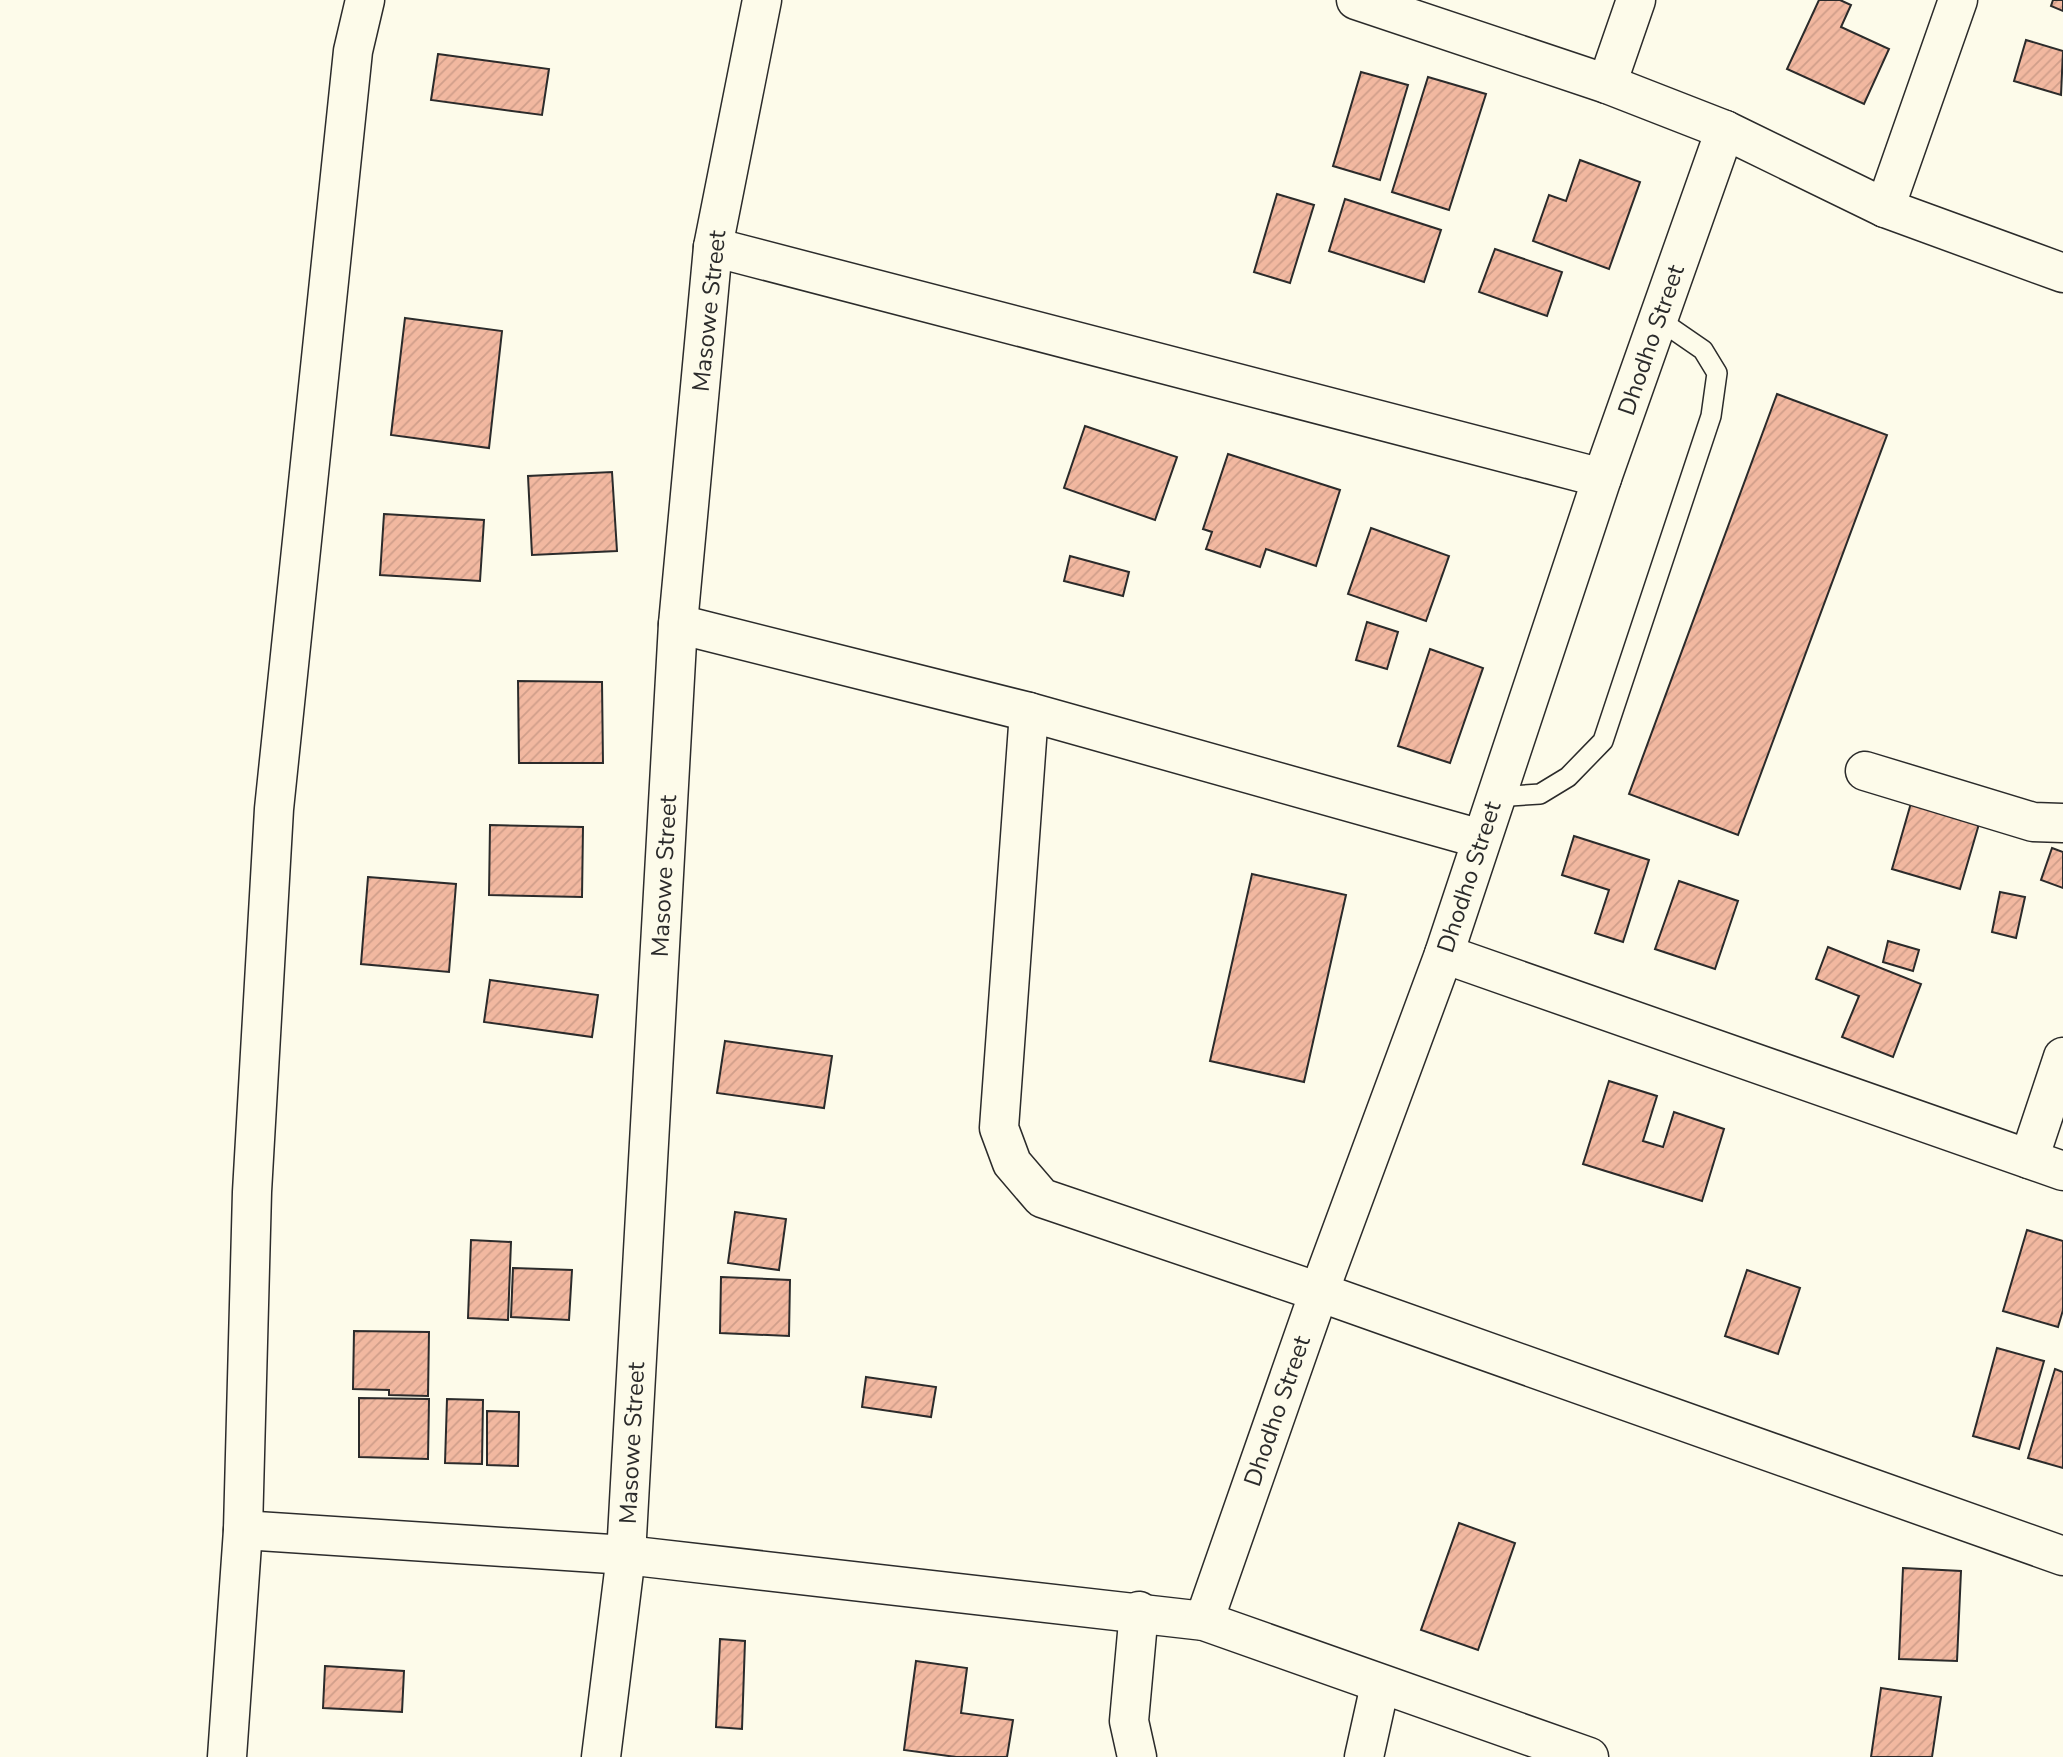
<svg xmlns="http://www.w3.org/2000/svg" width="2063" height="1757" font-family="'Nunito Sans',sans-serif">
<style>
.building{fill:url(#building-hatch);stroke:#2b2b2b;stroke-width:2}
.lines{fill:none;stroke-linecap:round;stroke-linejoin:round}
.service-casing{stroke:#2b2b2b;stroke-width:22}
.minor-casing{stroke:#2b2b2b;stroke-width:41}
.service{stroke:#fdfbea;stroke-width:19}
.minor{stroke:#fdfbea;stroke-width:38}
.labels{text-anchor:middle;stroke-width:5;stroke-linejoin:round;paint-order:stroke}
.street-label{font-size:24px;fill:#2b2b2b;stroke:#fdfbea}
</style>
<defs>
<pattern id="building-hatch" width="6" height="6" patternUnits="userSpaceOnUse" patternTransform="scale(1.75)"><rect width="6" height="6" fill="#f2b8a0"/><path d="M-1 1l2-2M0 6l6-6M5 7l2-2" fill="none" stroke="#d09e8a"/></pattern>
</defs>
<rect width="100%" height="100%" fill="#fdfbea"/>
<!-- building -->
<g class="building">
<path d="M1819,0H1840L1851,5L1841,27L1889,49L1864,104L1787,69Z"/>
<path d="M2053,0H2063V11L2051,6Z"/>
<path d="M2026,40L2063,51L2061,95L2014,81Z"/>
<path d="M438,54L549,69L542,115L431,100Z"/>
<path d="M1361,72L1408,85L1380,180L1333,166Z"/>
<path d="M1428,77L1486,94L1449,210L1392,192Z"/>
<path d="M1580,160L1640,182L1609,269L1533,241L1549,195L1566,201Z"/>
<path d="M1277,194L1314,205L1290,283L1254,272Z"/>
<path d="M1345,199L1441,230L1424,282L1329,251Z"/>
<path d="M1495,249L1562,272L1547,316L1479,292Z"/>
<path d="M405,318L502,331L489,448L391,435Z"/>
<path d="M1777,394L1887,435L1738,835L1629,794Z"/>
<path d="M1085,426L1177,457L1155,520L1064,488Z"/>
<path d="M1228,454L1340,490L1316,566L1266,549L1260,567L1206,549L1212,532L1203,529Z"/>
<path d="M612,472L617,551L532,555L528,476Z"/>
<path d="M384,514L484,520L480,581L380,575Z"/>
<path d="M1371,528L1449,556L1426,621L1348,594Z"/>
<path d="M1070,556L1129,572L1123,596L1064,581Z"/>
<path d="M1367,622L1398,632L1387,669L1356,660Z"/>
<path d="M1430,649L1483,668L1450,763L1398,746Z"/>
<path d="M518,681L602,682L603,763H519Z"/>
<path d="M1911,803L1979,824L1960,889L1892,869Z"/>
<path d="M490,825L583,827L582,897L489,895Z"/>
<path d="M1574,836L1649,860L1623,942L1595,933L1609,890L1562,875Z"/>
<path d="M2052,848L2063,852V888L2041,880Z"/>
<path d="M1252,874L1346,895L1304,1082L1210,1061Z"/>
<path d="M368,877L456,884L449,972L361,964Z"/>
<path d="M1679,881L1738,901L1715,969L1655,949Z"/>
<path d="M2000,892L2025,897L2016,938L1992,932Z"/>
<path d="M1888,941L1919,950L1913,971L1883,962Z"/>
<path d="M1828,947L1921,984L1893,1057L1842,1037L1859,996L1816,979Z"/>
<path d="M490,980L598,995L592,1037L484,1022Z"/>
<path d="M725,1041L832,1056L824,1108L717,1093Z"/>
<path d="M1609,1081L1657,1096L1643,1141L1663,1147L1674,1112L1724,1129L1702,1201L1583,1164Z"/>
<path d="M735,1212L786,1219L779,1270L728,1263Z"/>
<path d="M2027,1230L2063,1241V1310L2058,1327L2003,1311Z"/>
<path d="M471,1240L511,1242L508,1320L468,1318Z"/>
<path d="M513,1268L572,1270L569,1320L511,1317Z"/>
<path d="M1747,1270L1800,1288L1778,1354L1725,1336Z"/>
<path d="M721,1277L790,1280L789,1336L720,1333Z"/>
<path d="M354,1331L429,1332L428,1396L389,1395V1390L353,1389Z"/>
<path d="M1997,1348L2044,1361L2019,1449L1973,1436Z"/>
<path d="M2055,1369L2063,1372V1468L2028,1458Z"/>
<path d="M866,1377L936,1387L931,1417L862,1407Z"/>
<path d="M359,1398L429,1399L428,1459L359,1457Z"/>
<path d="M447,1399L483,1400L482,1464L445,1463Z"/>
<path d="M487,1411L519,1412L518,1466L487,1465Z"/>
<path d="M1459,1523L1515,1543L1478,1650L1421,1630Z"/>
<path d="M1903,1568L1961,1571L1957,1661L1899,1659Z"/>
<path d="M720,1639L745,1641L742,1729L716,1727Z"/>
<path d="M916,1661L967,1668L961,1713L1013,1720L1007,1757H956L904,1750Z"/>
<path d="M325,1666L404,1671L402,1712L323,1708Z"/>
<path d="M1881,1688L1941,1697L1932,1757H1871Z"/>
</g>
<g class="lines">
<!-- service casing -->
<g class="service-casing">
<path id="service" d="M1495,797L1540,794L1568,777L1603,741L1711,416L1717,373L1703,350L1658,319"/>
</g>
<!-- minor casing -->
<g class="minor-casing">
<g id="minor">
<path d="M1356,0L1607,84L1725,130L1885,208L2063,273"/>
<path d="M1607,84L1636,0"/>
<path d="M1885,208L1958,0"/>
<path d="M713,247L1602,478"/>
<path d="M678,624L1029,712L1481,839"/>
<path d="M1029,712L999,1128L1012,1163L1042,1198L1319,1292L2063,1556"/>
<path d="M1865,771L2033,822L2063,823"/>
<path d="M1444,954L2063,1171"/>
<path d="M2029,1159L2063,1057"/>
<path d="M243,1530L626,1555L1204,1621L1589,1757"/>
<path d="M1204,1621L1319,1292L1444,954L1602,478L1725,130"/>
<path d="M227,1757L243,1530L252,1192L274,809L353,51L365,0"/>
<path d="M601,1757L626,1555L678,624L713,247L762,0"/>
<path d="M1137,1757L1129,1721L1139,1611"/>
<path d="M1364,1757L1380,1685"/>
</g>
</g>
<!-- service -->
<use href="#service" class="service"/>
<!-- minor -->
<use href="#minor" class="minor"/>
</g>
<g class="labels">
<!-- street labels -->
<g class="street-label">
<text transform="translate(709 311) rotate(-84)" y="8">Masowe Street</text>
<text transform="translate(1651 340) rotate(-71)" y="8">Dhodho Street</text>
<text transform="translate(664 876) rotate(-87)" y="8">Masowe Street</text>
<text transform="translate(1469 877) rotate(-72)" y="8">Dhodho Street</text>
<text transform="translate(1277 1411) rotate(-71)" y="8">Dhodho Street</text>
<text transform="translate(632 1443) rotate(-87)" y="8">Masowe Street</text>
</g>
</g>
</svg>
